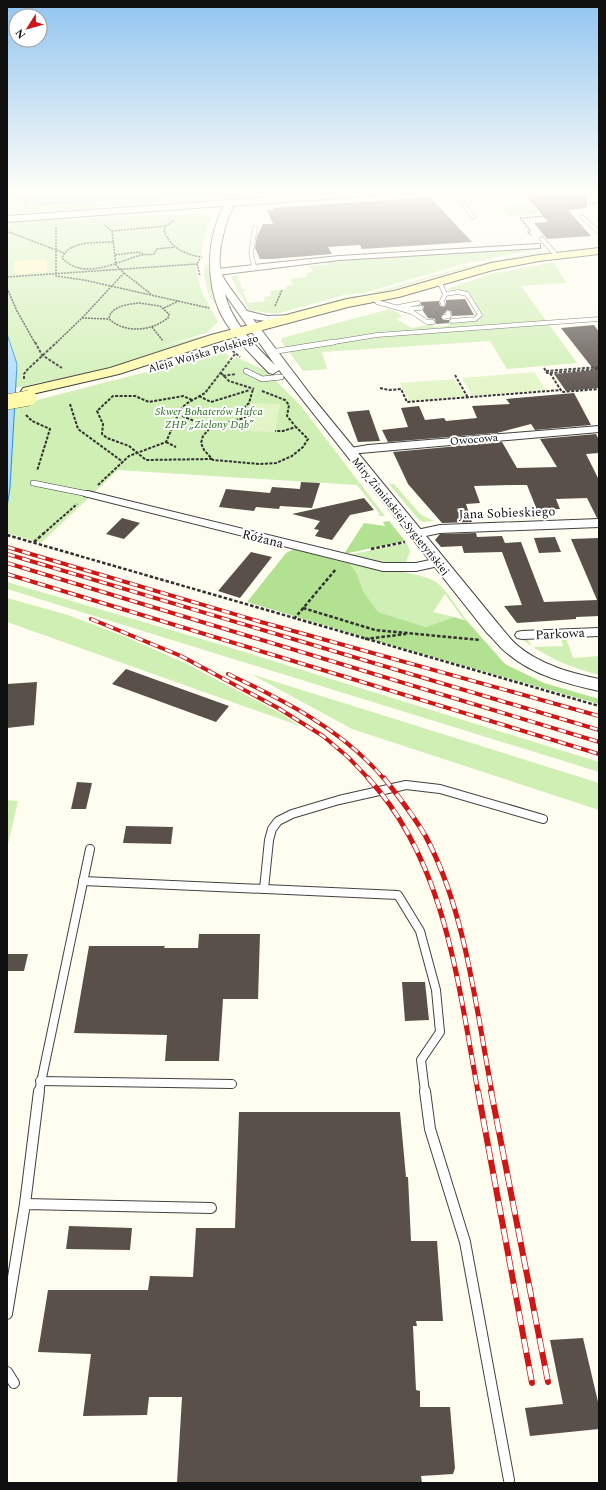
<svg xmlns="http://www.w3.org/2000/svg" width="606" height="1490" font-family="Spectral,serif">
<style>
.green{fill:#d0efb5}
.forest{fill:#b2e192}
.sand{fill:#fff3b8}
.pitch{fill:#e3f5c7}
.water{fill:#aedcfd;stroke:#2d8edc}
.building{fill:#59504a}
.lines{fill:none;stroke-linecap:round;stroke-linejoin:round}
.service-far3-casing{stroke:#424242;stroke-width:5}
.service-far2-casing{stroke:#424242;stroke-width:6}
.service-far1-casing{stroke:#424242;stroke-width:10}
.service-casing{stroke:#424242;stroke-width:12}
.minor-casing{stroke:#424242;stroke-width:2}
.tertiary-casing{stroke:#424242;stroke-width:2}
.secondary-casing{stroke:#313131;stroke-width:2}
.path-far2{stroke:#313131;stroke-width:1.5;stroke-dasharray:2 1;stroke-linecap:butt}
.path-far1{stroke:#313131;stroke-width:2;stroke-dasharray:3 1.5;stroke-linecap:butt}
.path{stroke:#313131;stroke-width:2.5;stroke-dasharray:3.5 2;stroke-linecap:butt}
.service-far3{stroke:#fff;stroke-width:4}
.service-far2{stroke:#fff;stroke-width:5}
.service-far1{stroke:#fff;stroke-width:8}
.service{stroke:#fff;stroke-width:10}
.minor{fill:#fff;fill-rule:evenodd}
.tertiary{fill:#fff;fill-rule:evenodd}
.secondary{fill:#fffaab;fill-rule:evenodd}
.rail-far2-casing{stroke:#cf1616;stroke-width:4}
.rail-far1-casing{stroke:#cf1616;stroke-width:5}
.rail-casing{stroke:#cf1616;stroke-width:6}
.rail-far2{stroke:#fff;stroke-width:2.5;stroke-dasharray:8;stroke-linecap:butt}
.rail-far1{stroke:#fff;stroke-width:3.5;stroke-dasharray:10;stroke-linecap:butt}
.rail{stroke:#fff;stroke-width:4.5;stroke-dasharray:14;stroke-linecap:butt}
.secondary-bridge-casing{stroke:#313131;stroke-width:16;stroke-linecap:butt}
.secondary-bridge{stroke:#fffaab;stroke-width:15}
.labels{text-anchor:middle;stroke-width:4;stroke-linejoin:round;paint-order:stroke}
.far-street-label{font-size:11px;fill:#0f0f0f;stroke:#fff}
.far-park-label{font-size:11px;font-style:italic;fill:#256e17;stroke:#fff}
.street-label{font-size:13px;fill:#0f0f0f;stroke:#fff}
</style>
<rect width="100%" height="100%" fill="#fffdf0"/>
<!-- green -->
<g class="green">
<path d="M7,192H309L7,214Z"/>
<path d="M531,204L540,214L509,216L500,207Z"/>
<path d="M198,213L210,214L211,216L203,244L201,256L195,266L201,290L218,322L206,333L159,347L202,336L205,338L119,366L15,388V356L7,334V222Z"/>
<path d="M541,248L460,265L363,293L344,295L276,314L249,310L231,277L237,274L242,289H245L246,291H243L248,303L265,301L264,297L271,296L270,291L286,289V286L293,285L290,279L307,277L306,273L313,272L309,265H301L309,263L311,266L327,265L326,261Z"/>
<path d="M544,251H548L470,267L386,291L290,314L265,316L282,315L347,297L365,295L464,267Z"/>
<path d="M554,262L566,283L521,286L577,363L507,369L490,341L322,352L327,369L303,371L281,341L282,338L389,309L400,313L399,314L403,316L396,319L412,328L431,324L434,327L448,326L447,324L480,319L483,315L470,293L465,291L447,289L494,273Z"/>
<path d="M205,265H208L212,282L224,319L208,293L204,276Z"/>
<path d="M224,352L229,356L226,360L232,361L236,357L266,371L300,405L385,516H379V513L357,485L118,470L41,543L7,533C7,491 12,448 14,406Z"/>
<path d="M389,484H394L420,514L434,521L423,522L419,520Z"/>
<path d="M407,543L410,551L406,563L384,564L348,555Z"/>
<path d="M350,564C371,568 422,572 436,582C447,590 459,610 467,621L464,620L445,594L433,612L454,617L426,627L378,612L363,591L357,574Z"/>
<path d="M7,582L222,645L599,762V772L7,589Z"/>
<path d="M7,598L68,615L126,637L187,664L282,714L300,726L7,622Z"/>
<path d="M543,629V631L527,638L532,647L563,646L561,639L566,638L573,658L599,656V675C568,667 542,655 517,636L519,630Z"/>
<path d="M251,674L599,783V810L352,729Z"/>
<path d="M7,800L18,801L7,848Z"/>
</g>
<!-- forest -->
<g class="forest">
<path d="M389,521L405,541L344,554L364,523L385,526L383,522Z"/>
<path d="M294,549L350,564L357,574L363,591L378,612L426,627L454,617L467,621L505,664L544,683L599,699V704L363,637L247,602L286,553Z"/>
</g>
<!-- sand -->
<path class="sand" d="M47,259V272L15,274L14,261Z"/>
<!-- pitch -->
<g class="pitch">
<path d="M534,372L546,390L472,396L462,378Z"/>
<path d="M455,379L465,396L409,401L400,383Z"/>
<path d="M251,403L280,404L275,432L245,431Z"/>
</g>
<!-- water -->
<g class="water">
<path d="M33,192H229L43,204L34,201Z"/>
<path d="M7,334L17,364L10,488L7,507Z"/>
</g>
<!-- building -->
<g class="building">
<path d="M523,192H587V208L568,210L591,236L547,239L534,223L548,222Z"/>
<path d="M430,197L472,242L362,249L360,245L328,247L332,254L272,259H260L255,248L257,236L263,224H273L267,210H274L273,208Z"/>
<path d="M465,299L474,315L452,316L451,311L447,310L441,317L443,320H449V323L436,324L435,319L428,318L423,311L424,306L421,305V302L439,301L440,306L444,307L446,305V300Z"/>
<path d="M594,325L599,332V388L566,391L554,374L594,370L561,328Z"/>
<path d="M574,393L591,425L535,430L531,424L497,433L388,442L382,430L408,427L401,408L419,406L425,420L444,418L446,421L477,418L472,406L510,404L506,399Z"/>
<path d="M369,410L380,441L358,442L347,412Z"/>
<path d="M596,434L599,440V453L586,454L599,480V518H597L587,498L556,499L560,509L537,510L527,485H513L474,486L480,503L466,504L472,522L442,523L408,484L393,452L502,442L517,468L557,467L540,439Z"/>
<path d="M301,482L320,483L312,508L280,506L279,509L256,507L254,511L219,507L226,489L270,493L272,487L300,489Z"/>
<path d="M364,498L374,510L350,515L332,540L315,536L319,530L314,529L320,521L292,514Z"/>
<path d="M122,518L140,523L124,539L106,534Z"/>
<path d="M476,533L477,537L502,536L505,543L521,542L544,602L597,600L571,539L599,538V616L576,617V619L517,623L504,606L522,605L502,552L464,553L462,546L441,547L435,540L440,534Z"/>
<path d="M555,537L561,552L539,553L534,538Z"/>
<path d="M251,552L272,557L240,598L218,591Z"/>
<path d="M126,669L229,706L216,722L112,684Z"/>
<path d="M37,682L34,725L7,728V684Z"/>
<path d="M77,782L92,783L86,809H71Z"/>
<path d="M126,826L173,827L171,844L123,843Z"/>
<path d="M199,934H260L258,999H223L219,1061H165L167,1035L74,1033L89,946H165L164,948H198Z"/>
<path d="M7,954H28L24,971H7Z"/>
<path d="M402,982H425L429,1020L405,1021Z"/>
<path d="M239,1112H400L406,1177H408L411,1241H437L443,1321H416L417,1326H413L416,1390L420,1391V1407H450L455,1468L453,1474L421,1476L422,1483H177L182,1397H149L147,1415L83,1416L91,1354L38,1352L48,1290H148L150,1276L193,1277L196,1228H235Z"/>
<path d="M69,1226L132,1228L130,1250L66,1249Z"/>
<path d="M583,1338L599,1406V1429L530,1436L525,1408L563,1404L550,1340Z"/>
</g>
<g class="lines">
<!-- service-far3 casing -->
<g class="service-far3-casing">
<g id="service-far3">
<path d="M455,192L473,217"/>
<path d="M582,217L599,232"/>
<path d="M542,239L556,255"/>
<path d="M254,267L251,253L255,228"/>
<path d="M439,281L445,294L442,301L443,304"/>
<path d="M445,294L458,292L467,294L480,315L475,319L452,321"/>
<path d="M377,302L412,312L427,322H433"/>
<path d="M398,307L418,303"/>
<path d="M406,309L421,308"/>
<path d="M444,317L449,316L448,313"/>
<path d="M328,343L377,335L599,319"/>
</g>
</g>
<!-- service-far2 casing -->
<g class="service-far2-casing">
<g id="service-far2">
<path d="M271,352L334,342"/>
<path d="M246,371L262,379L281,377"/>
<path d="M33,483L88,494"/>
</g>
</g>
<!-- service-far1 casing -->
<g class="service-far1-casing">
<g id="service-far1">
<path d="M83,881L398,895L420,931L436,990L440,1032L421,1060L425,1092"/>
<path d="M264,889L269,840L272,829L278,821L292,814L339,800L406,785L440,789L543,819"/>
<path d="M40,1081L232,1084"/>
<path d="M39,1092L90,849"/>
</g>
</g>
<!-- service casing -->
<g class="service-casing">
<g id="service">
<path d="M425,1091L430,1129L465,1242L509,1480"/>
<path d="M25,1204L39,1091"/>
<path d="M7,1314L25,1204L211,1208"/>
<path d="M7,1372L14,1383"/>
</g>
</g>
<!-- minor casing -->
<g class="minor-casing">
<g id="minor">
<path d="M537,244H540V248L339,260L217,275L213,272L217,269L339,256Z"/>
<path d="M599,426V432L349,454L344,451L345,449L368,445Z"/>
<path d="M88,491L383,563H416L439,558L445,562L443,565L416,571H383L84,496L82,494L84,492Z"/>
<path d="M599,519V527L440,533L416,538L410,534L412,531L440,525Z"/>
<path d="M599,628V636L522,639L517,638L515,635L517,632L522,631Z"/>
</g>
</g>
<!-- tertiary casing -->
<g class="tertiary-casing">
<path id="tertiary" d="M344,192H388L384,195L231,206L233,208C225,222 215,259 222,275C228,287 239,299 247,311L267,316L299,315L300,317C293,325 263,321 253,319L313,398L499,625C505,632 511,640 518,646C541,665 571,673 599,679V691C567,684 532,675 507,653C499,647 494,639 487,633L279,370L273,374L269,373C252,356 228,331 219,310C206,279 207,237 223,208L222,206L7,222V216ZM225,294L275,365C255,346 231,321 225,294Z"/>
</g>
<!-- secondary casing -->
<g class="secondary-casing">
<path id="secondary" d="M599,248V254L539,261L493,270L399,297L348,307L221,341L119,374L28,395L23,394L21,391L23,388L110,368L211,335L347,299L394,291L491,263L539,255Z"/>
</g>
<!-- path-far2 -->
<g class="path-far2">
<path d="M22,192L26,205"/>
<path d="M568,205L599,203"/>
<path d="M520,218L553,216L560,209"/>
<path d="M520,218L530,230L528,232L531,235"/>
<path d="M174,220L166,226L164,230C169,247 185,255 202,257"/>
<path d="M56,227V276L84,280L209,308"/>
<path d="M112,231L166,226"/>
<path d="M9,232L64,253"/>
<path d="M113,242C97,243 69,240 62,258C84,281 116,262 141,255C146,254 150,255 154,254L157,249L175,247"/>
<path d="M115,255L138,252L143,254"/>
<path d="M200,259L197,264L200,276"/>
<path d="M124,273L151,294"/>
<path d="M7,277L197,264"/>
<path d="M7,288L17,311L35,343"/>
<path d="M139,303L160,306L169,314L168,318C151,331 126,334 109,319C110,306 129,304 139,303Z"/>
<path d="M275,306L282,290"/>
<path d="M164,308L179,301"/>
<path d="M82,318L109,319"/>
<path d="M152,327L163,341"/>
<path d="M56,343L82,318L124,273L116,265L112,231L104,225"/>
</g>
<!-- path-far1 -->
<g class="path-far1">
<path d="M35,342L42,355L62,368"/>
<path d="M229,348L240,357"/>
<path d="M544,368L547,373H550L562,392L599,389"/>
<path d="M546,371L599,367"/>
<path d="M221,373L229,381L254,389"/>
<path d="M550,373L599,369"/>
<path d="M455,375L468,398"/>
<path d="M223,376L236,374"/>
<path d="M24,379V374L27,370L57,342"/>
<path d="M380,388L389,390L401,389L407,402L561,390"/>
<path d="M262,391L285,400L289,405L287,416L295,426"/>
<path d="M199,396L211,402L250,390"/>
<path d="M192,400L183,396L149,402L135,396H113L97,411L103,424L102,434L107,438L129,446L146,460L212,459"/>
<path d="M70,404L78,429L123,462"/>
<path d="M178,414L210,428L203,436L201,443L204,450L213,460L260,464L276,463L292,456L303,447L308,439L296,427L283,431H275"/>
<path d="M26,415L32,421L50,429L37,471"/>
<path d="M209,427L248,417L238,413L249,403L253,389"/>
<path d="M166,442L176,447"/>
<path d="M98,485L129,456L166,442L180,410L186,404L205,393L235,354"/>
<path d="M43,534L77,504"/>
</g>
<!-- path -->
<g class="path">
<path d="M7,535L599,706"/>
<path d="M34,542L44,533"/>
<path d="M371,549L405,542"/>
<path d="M303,608L375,630L480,640"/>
<path d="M294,619L336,569"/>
<path d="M365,639L406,634"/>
</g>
<!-- service-far3 -->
<use href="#service-far3" class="service-far3"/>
<!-- service-far2 -->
<use href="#service-far2" class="service-far2"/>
<!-- service-far1 -->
<use href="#service-far1" class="service-far1"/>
<!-- service -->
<use href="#service" class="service"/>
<!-- minor -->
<use href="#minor" class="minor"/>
<!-- tertiary -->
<use href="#tertiary" class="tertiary"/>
<!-- secondary -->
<use href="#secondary" class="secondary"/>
<!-- rail-far2 casing -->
<g class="rail-far2-casing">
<g id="rail-far2">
<path d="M7,547L261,622L599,716"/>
<path d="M7,554L599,730"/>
<path d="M7,563L599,742"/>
<path d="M7,574L599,754"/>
<path d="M91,619L181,656L278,708L323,736L348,757L369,779"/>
<path d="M228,674C285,701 343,730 384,779"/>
</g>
</g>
<!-- rail-far1 casing -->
<g class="rail-far1-casing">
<g id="rail-far1">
<path d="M368,778C446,862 458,984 478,1092"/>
<path d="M384,778C399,797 414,816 426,837C466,912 476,1009 492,1092"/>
</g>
</g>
<!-- rail casing -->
<g class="rail-casing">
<g id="rail">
<path d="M478,1091L532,1383"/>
<path d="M491,1091L548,1382"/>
</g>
</g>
<!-- rail-far2 -->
<use href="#rail-far2" class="rail-far2"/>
<!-- rail-far1 -->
<use href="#rail-far1" class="rail-far1"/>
<!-- rail -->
<use href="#rail" class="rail"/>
<!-- secondary-bridge casing -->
<g class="secondary-bridge-casing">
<path id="secondary-bridge" d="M7,402L29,398"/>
</g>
<!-- secondary-bridge -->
<use href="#secondary-bridge" class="secondary-bridge"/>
</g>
<!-- sky -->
<linearGradient id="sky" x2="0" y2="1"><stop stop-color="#91c4f0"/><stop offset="0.48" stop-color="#fffef8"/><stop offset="1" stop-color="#fffef8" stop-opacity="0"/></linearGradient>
<rect width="606" height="401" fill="url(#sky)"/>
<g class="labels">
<!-- far-street labels -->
<g class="far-street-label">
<text transform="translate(203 353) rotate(-16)" y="4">Aleja Wojska Polskiego</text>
<text transform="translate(474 439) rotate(-5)" y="4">Owocowa</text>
<text transform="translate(401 516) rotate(51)" y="4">Miry Zimińskiej-Sygietyńskiej</text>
</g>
<!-- far-park labels -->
<g class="far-park-label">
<text x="209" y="415">Skwer Bohaterów Hufca<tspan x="209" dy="13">ZHP „Zielony Dąb”</tspan></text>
</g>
<!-- street labels -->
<g class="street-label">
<text transform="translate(507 512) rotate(-2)" y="5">Jana Sobieskiego</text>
<text transform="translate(263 538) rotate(14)" y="5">Różana</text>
<text transform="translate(560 633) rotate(-3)" y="5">Parkowa</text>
</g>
</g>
<!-- border -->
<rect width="606" height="1490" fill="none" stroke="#0f0f0f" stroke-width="16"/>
<!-- north arrow -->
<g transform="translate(28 28) rotate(233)"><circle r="19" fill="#ffffff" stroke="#9f9f9f"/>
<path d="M0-3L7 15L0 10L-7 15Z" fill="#cf1616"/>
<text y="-6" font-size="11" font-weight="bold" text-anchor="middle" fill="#0f0f0f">N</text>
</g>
</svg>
